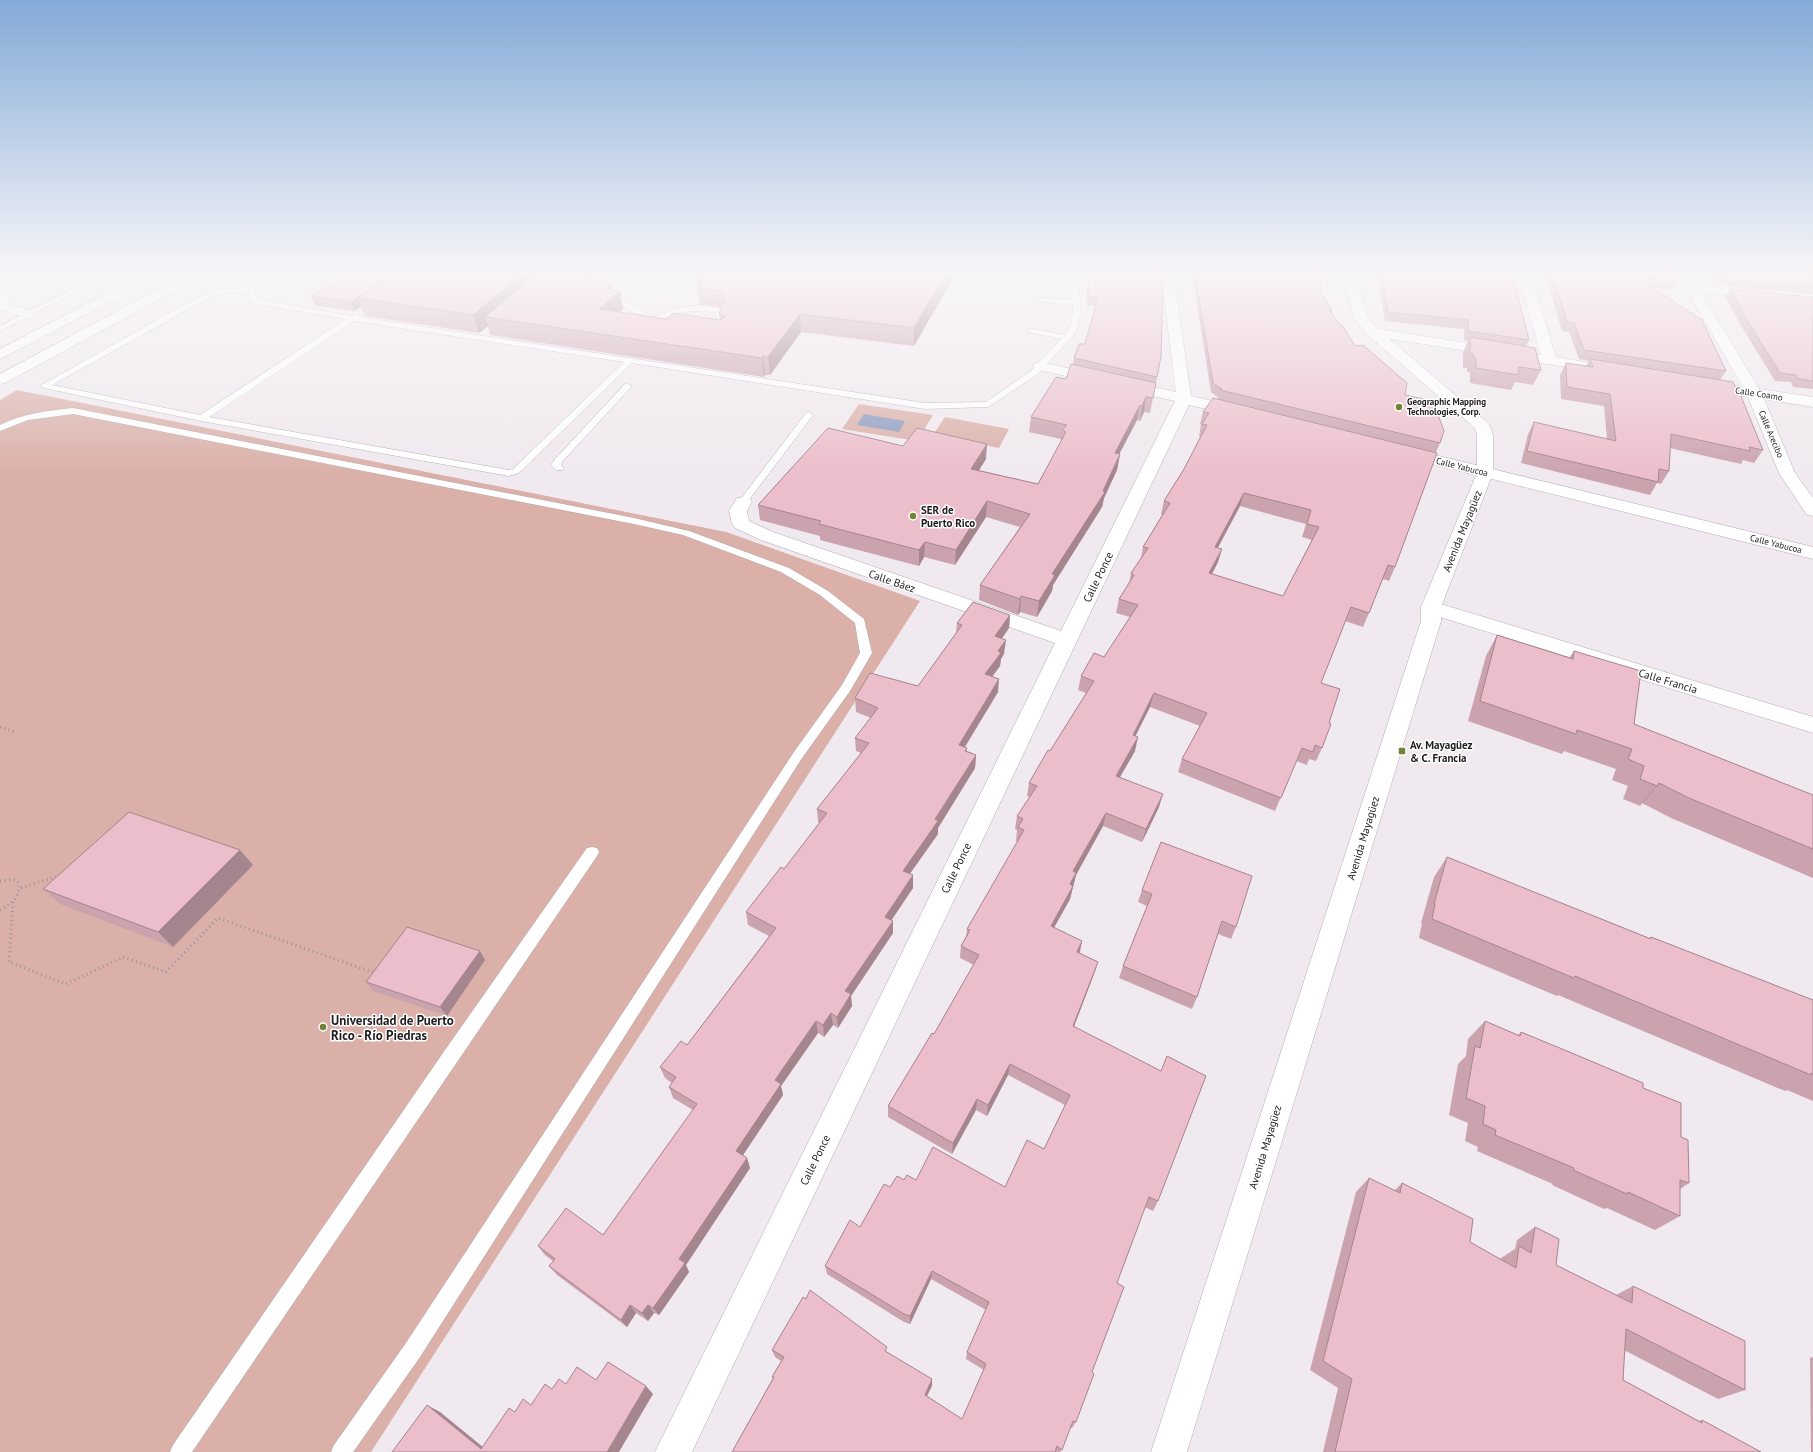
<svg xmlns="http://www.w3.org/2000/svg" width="1813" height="1452" font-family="'PT Sans',sans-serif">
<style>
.green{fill:#dab0a8}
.water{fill:#8b9abe}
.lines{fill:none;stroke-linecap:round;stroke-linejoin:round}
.lane-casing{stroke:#b2acb2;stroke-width:1}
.street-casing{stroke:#b2acb2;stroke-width:1}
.secondary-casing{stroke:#b2acb2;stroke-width:1}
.highway-casing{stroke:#b2acb2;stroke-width:1}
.path{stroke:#9b969b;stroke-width:3;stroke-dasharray:1 3.5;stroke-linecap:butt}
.lane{fill:#fff;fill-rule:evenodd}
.street{fill:#fff;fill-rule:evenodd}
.secondary{fill:#fff;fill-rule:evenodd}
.highway{fill:#fff;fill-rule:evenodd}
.wall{fill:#cba3af;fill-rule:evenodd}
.shaded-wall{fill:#a5858e}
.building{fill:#ecbecb;stroke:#a5858e;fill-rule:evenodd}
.poi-dot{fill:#708536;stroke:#fff;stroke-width:1.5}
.labels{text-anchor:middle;stroke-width:3;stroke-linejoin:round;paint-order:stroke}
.far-street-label{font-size:9px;fill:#1f1c1f;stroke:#fff}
.far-poi-label{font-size:9px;font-weight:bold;fill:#1f1c1f;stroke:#fff;text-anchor:start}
.poi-label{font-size:11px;font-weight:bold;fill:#1f1c1f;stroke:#fff;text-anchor:start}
.street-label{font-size:11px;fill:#1f1c1f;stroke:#fff}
.near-poi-label{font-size:13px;font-weight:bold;fill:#1f1c1f;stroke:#fff;text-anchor:start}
</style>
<rect width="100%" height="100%" fill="#f0e9ef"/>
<!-- green -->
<g class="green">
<path d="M17,390L726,532L920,601L371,1452H0V400Z"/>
<path d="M859,404L933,415L917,441L842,429Z"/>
<path d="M945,417L1009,429L999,448L933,435Z"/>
</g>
<!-- water -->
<path class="water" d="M864,414L905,421L899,432L857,425Z"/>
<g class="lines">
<!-- lane casing -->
<g class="lane-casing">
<g id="lane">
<path d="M104,273H112L0,331V326Z"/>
<path d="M276,273H284L254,291L256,296L261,300L351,316L359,314V317L925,403L986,402L1032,370L1061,339L1028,332V328L1065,335C1072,328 1073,315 1073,305L1043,302L1039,300L1043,298L1072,300L1071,273H1077L1081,313L1076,332L1038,374L988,407L925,409L632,363L519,473L509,476L201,421L44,388L40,386L194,299L220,289L249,288ZM247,292L250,299L256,304L346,319L200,415L52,385L200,303L221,293ZM354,321L624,362L513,469L509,470L209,417Z"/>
<path d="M603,273H610L608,277L609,287L634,307L653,317C670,310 707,298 723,311L726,318L722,328L718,330L714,328L718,318L716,313C696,308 678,312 659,320L662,322L661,324C649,326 610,299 603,289C601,286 601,281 601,277Z"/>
<path d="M625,384H628L632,386L562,462L561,465L564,468L562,470H556L551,465L555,459Z"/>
<path d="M73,408L634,518L689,531L789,568L828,591L864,619L872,653L850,691L802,758L420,1357L353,1452H331L334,1445L406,1343L794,752L842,685L860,653L855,623L820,595L781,572L683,535L634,524L73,414L28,420L0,431V425C23,413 48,411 73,408Z"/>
<path d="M809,412L813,415L746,504H740L738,502L740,500L806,413Z"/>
<path d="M592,847L597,848L599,852L597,856L192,1452H170L173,1445L443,1053L587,848Z"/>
</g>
</g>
<!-- street casing -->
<g class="street-casing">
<g id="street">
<path d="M1161,273H1173L1191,396L1243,408L1245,411L1243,414L1237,416L1189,405L692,1452H655L1055,643L761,540L735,528L732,524L729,511L737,498L743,497L749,498L752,502L747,511L749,521L773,532L1061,631L1175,401L1035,369L1033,366L1035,363L1040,362L1176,392Z"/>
<path d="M1518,273H1530L1556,357L1621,368L1623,371L1621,374L1616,375L1373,336L1368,335L1366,332L1368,329L1373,328L1541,355Z"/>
<path d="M1677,273H1689L1696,284L1813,295V303L1701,292L1759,389L1813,397V407L1764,399L1795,473L1813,498V516L1807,515L1779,473L1748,397L1709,391L1704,389L1701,386L1704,383L1709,381L1743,387Z"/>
<path d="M0,284L5,285L11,305L32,311L34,314L32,317L27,318L0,310Z"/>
<path d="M1406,448L1813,547V559L1400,456L1398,453L1400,450Z"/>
<path d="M1431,601L1813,717V733L1424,612L1421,607L1424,602Z"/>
</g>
</g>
<!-- secondary casing -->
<g class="secondary-casing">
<path id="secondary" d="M1342,273H1354L1368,317L1378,329L1489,424L1493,435V473L1441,607V621L1187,1452H1151L1421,621V607L1477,473V435L1475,428L1368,335L1354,318Z"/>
</g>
<!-- highway casing -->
<g class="highway-casing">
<g id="highway">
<path d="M146,273H162L161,276L0,359V349Z"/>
<path d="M188,273H204L203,276L5,383L0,384V374Z"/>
</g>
</g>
<!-- path -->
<g class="path">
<path d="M0,727L15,732"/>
<path d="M0,881L14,880L19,883C20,897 11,904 0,910"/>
<path d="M21,888L58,876"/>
<path d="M13,902L9,962L66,984L123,957L166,972L218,918L375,973"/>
</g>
<!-- lane -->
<use href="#lane" class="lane"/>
<!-- street -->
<use href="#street" class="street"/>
<!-- secondary -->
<use href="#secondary" class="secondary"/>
<!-- highway -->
<use href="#highway" class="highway"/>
</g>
<!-- wall -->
<g class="wall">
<path d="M419,273H595L593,274L594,280L611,284L612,290L620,291L623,309L620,312L667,319L719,320H720L719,313L722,308L700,305L697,287H698L696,279L697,278V273H956L914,346L801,332L770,375H765L764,377L490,335L488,326L479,333L365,316L361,307L355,311L315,306L311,296L383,281V282L411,278Z"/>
<path d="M1088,273H1162L1161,357L1150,413L1144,412L1140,421L1137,420L1119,454H1120L1117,470L1104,498L1102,507L1053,585L1052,591L1037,617L1020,612L1018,615L979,600L980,585L1020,527L986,517L955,565L924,557L919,566L820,540V536L760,520L758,505L903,446L986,459L979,470L1038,484L1061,441V439L1029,432L1031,417L1066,379L1073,364L1074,358L1085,344L1096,306L1086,305Z"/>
<path d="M1192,273H1318L1322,294L1332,311L1331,313L1355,346L1405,395L1440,443L1436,452L1395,567L1389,581L1383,579L1363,627L1345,621L1321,683L1329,723L1322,748L1316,761L1309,759L1307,765L1296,761L1275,811L1178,772L1182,759L1200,726L1150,707L1135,736V751L1120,777L1159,807L1142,842L1103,826L1076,875L1070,899L1054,928L1082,941L1080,953L1098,962L1094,974L1074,1026L1158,1201L1153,1211L1145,1207L1117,1283L1092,1372L1076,1422L1072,1428L1070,1427L1062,1450L1060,1452H732L773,1378L772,1377L781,1361L775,1357L772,1350L887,1352L932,1386L927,1396L962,1419L984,1370L966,1359L967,1352L986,1310L931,1279L910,1324L904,1322L827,1274L825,1266L860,1227L890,1187L904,1180L1005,1187L1044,1149L1065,1105L1008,1075L987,1116L976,1110L952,1154L888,1117V1106L934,1034L974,965L960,958L961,946L966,937L967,929L1018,842L1016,841L1017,830L1015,829L1017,816L1030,797L1027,796L1029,783L1050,751L1086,693L1078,690L1081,676L1104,657L1130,617L1116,613L1119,599L1129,584L1131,573L1141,558L1143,547L1162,515L1161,514L1164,501L1184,469L1200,437H1199L1201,425L1200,424L1203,412L1218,399V397L1211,392ZM1240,506L1306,524L1302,537L1312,540L1283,596L1212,574L1218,562V548Z"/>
<path d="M1377,273H1512L1529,340L1526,346L1541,370L1533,385L1515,382L1511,390L1470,383V372H1467V368H1463V352L1468,341L1464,340V329L1385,321Z"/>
<path d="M1545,273H1672L1676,280L1671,289L1653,288L1726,371L1720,380L1763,450L1754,463L1743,460L1741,464L1670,448L1669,471L1661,484L1657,483L1650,495L1521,463L1528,434L1534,422L1607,439L1604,406L1561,399L1560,375L1566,363L1586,366L1589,361L1579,359L1569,332L1562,331Z"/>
<path d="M1711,273H1813V294L1718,285Z"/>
<path d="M1730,289L1813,297V389L1793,387L1791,382L1775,381L1740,324L1725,296Z"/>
<path d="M1010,615L1009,628L1001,639L1004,654L1001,659L1000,666L992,676L998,692L965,747L967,748V751L976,755L975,768L938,828V834L910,874L913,888L891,920L893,921V933L851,996L852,1006L838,1028L833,1025L824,1037L818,1033L781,1086L783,1095L743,1155L747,1158L750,1168L686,1265L689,1272L659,1315L654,1313L648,1321L636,1313L627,1327L557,1275L549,1266L553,1261L545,1255L538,1246L603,1235L693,1110L673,1098L669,1087L672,1083L665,1078L660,1067L687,1045L769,936L748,925L746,912L784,869L820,823L818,822L817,809L861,753L856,751L855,738L871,718L856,712L855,698L918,686L956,633L957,623Z"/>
<path d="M1497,635L1569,658L1574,651L1634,724L1813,795V878L1671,818L1642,803L1640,806L1623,799L1628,786L1612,780L1616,769L1564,751L1562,754L1468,721L1486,656Z"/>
<path d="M1447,857L1649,938L1651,937L1813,1000V1101L1787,1090L1785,1091L1558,995L1557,996L1419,938L1422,923H1421L1434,877Z"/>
<path d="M253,865L173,947L60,904L43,889Z"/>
<path d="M1142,890L1236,927L1231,939L1218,934L1197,997L1192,1009L1119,978L1123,966L1147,906L1138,902Z"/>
<path d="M480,951L485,960L447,1016L373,991L366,982Z"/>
<path d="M1485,1021L1518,1035L1521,1032L1643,1088L1681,1137L1689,1183L1680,1189V1216L1655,1230L1607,1208L1604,1209L1552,1185L1553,1184L1477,1151L1478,1147L1465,1141L1468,1123L1449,1115L1458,1064L1466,1056L1468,1039Z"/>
<path d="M1369,1178L1394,1191L1402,1183L1470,1242L1501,1260V1258L1515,1249L1517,1240L1535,1227L1556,1265L1616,1295L1633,1286L1745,1390L1718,1399L1624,1350L1623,1380L1699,1421L1702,1420L1761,1452H1323L1338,1388L1310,1370L1356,1192Z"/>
<path d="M1813,1357V1452H1811L1810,1358Z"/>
</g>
<!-- shaded-wall -->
<g class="shaded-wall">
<path d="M38,273H52L40,276Z"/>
<path d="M524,273H550L485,317L488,326L479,333L473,315Z"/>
<path d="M578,273H595L593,274L597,290Z"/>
<path d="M946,273H956L914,346V328Z"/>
<path d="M383,281L386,291L358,298L361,307L355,311L351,302Z"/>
<path d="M611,284L613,297L620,291L623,309L603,327L599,309L605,289Z"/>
<path d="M800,314L801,332L770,375L768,357Z"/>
<path d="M763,356L765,375L764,377L762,358Z"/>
<path d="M1146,397L1144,412L1140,421L1142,406Z"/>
<path d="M1140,405L1137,420L1112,468L1115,453Z"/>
<path d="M987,444L986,459L970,484L971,469Z"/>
<path d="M1120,454L1117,470L1104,498L1102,507L1053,585L1052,591L1037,617L1039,601L1052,574L1103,491Z"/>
<path d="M1244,493L1240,506L1211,560L1215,547Z"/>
<path d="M987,501L986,517L955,565L956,550Z"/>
<path d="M925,542L924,557L919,566V550Z"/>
<path d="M1222,549L1218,562L1205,587L1209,573Z"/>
<path d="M1021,596L1020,612L1018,615L1020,599Z"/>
<path d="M1010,615L1009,628L994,650L995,636Z"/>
<path d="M1006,640L1004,654L1001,659L1000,666L984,688L985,674L998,651Z"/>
<path d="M999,679L998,692L958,758L959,745Z"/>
<path d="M1154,693L1150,707L1129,749L1133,735Z"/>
<path d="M1138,737L1135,751L1113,789L1116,776Z"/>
<path d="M976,755L975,768L938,828V834L903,883V871Z"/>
<path d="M1659,783L1642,803L1640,806L1657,786Z"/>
<path d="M1163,794L1159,807L1142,842L1146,829Z"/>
<path d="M1106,813L1103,826L1076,875L1070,899L1048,938L1051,926L1073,871Z"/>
<path d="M240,850L253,865L173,947L158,932Z"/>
<path d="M913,875V888L885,930V917Z"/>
<path d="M893,921V933L851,996L852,1006L838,1028L837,1017L845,991Z"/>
<path d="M1082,941L1079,953L1077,952Z"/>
<path d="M480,951L485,960L447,1016L440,1007Z"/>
<path d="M1098,962L1094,974L1070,1037L1073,1026Z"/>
<path d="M831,1013L833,1025L824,1037L823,1025Z"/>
<path d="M816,1021L818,1033L781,1086L783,1095L739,1161L736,1151L775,1080Z"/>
<path d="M1010,1064L1008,1075L987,1116L988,1105Z"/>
<path d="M977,1099L976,1110L952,1154L953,1143Z"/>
<path d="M747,1158L750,1168L686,1265L689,1272L659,1315L653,1308L679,1259Z"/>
<path d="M932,1271L931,1279L910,1324V1316Z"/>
<path d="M630,1305L636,1313L627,1327L621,1320Z"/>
<path d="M648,1305L654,1313L648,1321L642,1313Z"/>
<path d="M932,1379V1386L924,1401L925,1395Z"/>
<path d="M646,1386L653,1394L619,1452H607Z"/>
<path d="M427,1405L440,1412L489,1452L481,1449Z"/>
</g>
<!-- building -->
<g class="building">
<path d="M419,273H524L473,315L358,298L395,275L411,278Z"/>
<path d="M537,273H592L587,279L608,282L611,284L605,289L620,291L599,309L667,319L673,313L719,320L725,317L719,313L725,301L721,291L697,287L704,280L696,279L702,273H946L914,328L800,314L768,357L763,356L762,358L485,317Z"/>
<path d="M1089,273H1162L1163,277L1161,357L1157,377L1074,358L1079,344H1085L1098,297L1088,296Z"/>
<path d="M1195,273H1318L1322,294L1332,311H1329L1334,316L1340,325H1342L1355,346L1363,345L1407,383L1405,395L1433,401L1444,431L1440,443L1220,390L1222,389L1213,383Z"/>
<path d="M1382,273H1512L1529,340L1468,331V320L1388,312Z"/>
<path d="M1552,273H1672L1676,280L1637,278L1702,320L1726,371L1584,350L1574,323L1567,322Z"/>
<path d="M1720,273H1813V286L1723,277Z"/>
<path d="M344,276L383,281L351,302L311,296Z"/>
<path d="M1730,289L1813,297V381L1799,379L1796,375L1780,373L1745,317Z"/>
<path d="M1470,337L1535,348L1541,370L1519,367L1518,375L1476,368V358L1473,357V354L1470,353Z"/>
<path d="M1590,359L1733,382L1736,389H1738L1763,450L1749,447L1750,451L1671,434L1669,471L1659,469L1658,482L1527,451L1534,422L1616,441L1610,394L1567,387L1566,363L1593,367Z"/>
<path d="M1071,364L1156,383L1153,398L1146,397L1142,406L1140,405L1115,453L1120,454L1103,491L1105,492L1052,574L1055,575L1039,601L1021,596L1020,599L980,585L1030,514L987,501L956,550L925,542L919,550L819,524L821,521L758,505L828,428L903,446L917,428L987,444L971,469L1038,484L1066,432L1062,430L1067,425L1031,417L1056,377L1066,379Z"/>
<path d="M1213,398L1437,453L1395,567L1388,565L1369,613L1351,607L1321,683L1340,689L1329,723L1331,724L1322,748L1315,745L1313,752L1302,748L1281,798L1182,759L1207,713L1154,693L1133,735L1138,737L1116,776L1163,794L1146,829L1106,813L1073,871L1076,873L1070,884L1073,886L1051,926L1082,941L1077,952L1098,962L1073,1026L1161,1071L1167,1056L1206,1076L1158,1201L1149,1197L1117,1283L1124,1287L1092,1372L1094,1374L1076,1422L1073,1421L1062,1450L1057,1446L1055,1452H732L774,1377H772L784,1357L772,1350L803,1297L806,1299L810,1290L887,1347L885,1351L932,1379L925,1395L962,1419L986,1364L967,1352L989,1302L932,1271L910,1316L904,1314L825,1266L850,1220L860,1227L884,1184L890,1187L897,1176L904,1180L907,1175L916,1180L933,1147L1005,1187L1027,1140L1044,1149L1070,1095L1010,1064L988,1105L977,1099L953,1143L888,1106L932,1033L934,1034L979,955L961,946L970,930L967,929L1024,830L1018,827L1023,819L1017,816L1037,786L1029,783L1048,750L1050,751L1094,681L1081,676L1094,653L1104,657L1138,605L1119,599L1134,575L1131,573L1148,548L1143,547L1170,503L1164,501L1184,469L1207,425L1202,424L1209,413L1203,412ZM1244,493L1311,510L1307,524L1319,527L1283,596L1209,573L1222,549L1215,547Z"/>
<path d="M973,602L1010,615L995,636L1006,640L998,651L1001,653L985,674L999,679L959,745L967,748L965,751L976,755L935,819L938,821L903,871L913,875L885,917L893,921L845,991L851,994L837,1017L831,1013L823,1025L816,1021L775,1080L781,1084L736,1151L747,1158L679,1259L685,1263L653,1308L648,1305L642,1313L630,1305L621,1320L549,1266L555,1259L538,1246L566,1208L603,1235L697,1104L669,1087L676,1077L660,1067L681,1041L687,1045L776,928L746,912L781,867L784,869L827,813L817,809L869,743L855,738L878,708L855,698L870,673L918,686L962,625L957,623Z"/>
<path d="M1497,635L1573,659L1574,651L1641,671L1634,724L1813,795V849L1689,798L1659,783L1657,786L1640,779L1644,766L1628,759L1632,749L1577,730L1576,734L1480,701Z"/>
<path d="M129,812L240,850L158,932L43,889Z"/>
<path d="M1161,842L1252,876L1236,927L1222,921L1197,997L1123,966L1152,894L1142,890Z"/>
<path d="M1447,857L1651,939V937L1813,1000V1074L1811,1073V1075L1575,976L1574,978L1432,919L1435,904H1434Z"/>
<path d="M407,927L480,951L440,1007L366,982Z"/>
<path d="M1485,1021L1520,1036L1521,1032L1567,1051L1643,1083V1088L1681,1103V1137L1688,1140L1689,1183L1680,1180V1216L1628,1192L1627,1194L1573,1170L1574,1168L1495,1135L1496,1130L1483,1124L1485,1106L1466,1098L1475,1046L1480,1048Z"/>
<path d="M1369,1178L1400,1193L1402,1183L1473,1219L1470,1242L1516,1268L1519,1246L1531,1253L1535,1227L1559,1239L1556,1265L1632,1303L1633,1286L1745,1341V1390L1626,1329L1623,1380L1702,1423V1420L1761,1452H1335L1352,1379L1323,1361Z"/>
<path d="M608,1362L646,1386L607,1452H392L427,1405L481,1449L509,1408L515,1412L523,1399L531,1405L545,1384L552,1389L559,1379L566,1384L577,1367L596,1380Z"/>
</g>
<!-- sky -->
<linearGradient id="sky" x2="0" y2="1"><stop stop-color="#83aad7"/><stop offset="0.57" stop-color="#f8f5f8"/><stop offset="1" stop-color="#f8f5f8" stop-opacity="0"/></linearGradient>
<rect width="1813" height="476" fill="url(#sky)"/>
<!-- markers -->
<g class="poi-dot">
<circle cx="1399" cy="407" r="4"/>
<circle cx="913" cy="516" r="4"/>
<rect x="1398" y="747" width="8" height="8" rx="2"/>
<circle cx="323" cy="1027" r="4"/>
</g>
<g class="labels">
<!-- far-street labels -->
<g class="far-street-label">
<text transform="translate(1759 394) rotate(9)" y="3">Calle Coamo</text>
<text transform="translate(1771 434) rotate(67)" y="3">Calle Arecibo</text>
<text transform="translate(1462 467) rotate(14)" y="3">Calle Yabucoa</text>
<text transform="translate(1776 544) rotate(14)" y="3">Calle Yabucoa</text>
</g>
<!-- far-poi labels -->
<g class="far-poi-label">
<text x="1407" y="405">Geographic Mapping<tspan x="1407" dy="10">Technologies, Corp.</tspan></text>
</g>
<!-- poi labels -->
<g class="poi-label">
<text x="921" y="514">SER de<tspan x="921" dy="13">Puerto Rico</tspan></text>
<text x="1410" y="749">Av. Mayagüez<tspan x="1410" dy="13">&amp; C. Francia</tspan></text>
</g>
<!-- street labels -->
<g class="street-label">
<text transform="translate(1462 531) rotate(-68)" y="4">Avenida Mayagüez</text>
<text transform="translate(1098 577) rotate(-64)" y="4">Calle Ponce</text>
<text transform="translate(892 581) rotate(19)" y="4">Calle Báez</text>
<text transform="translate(1668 681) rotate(17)" y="4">Calle Francia</text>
<text transform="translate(1363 838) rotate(-73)" y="4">Avenida Mayagüez</text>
<text transform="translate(956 868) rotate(-64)" y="4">Calle Ponce</text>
<text transform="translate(1265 1147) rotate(-73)" y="4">Avenida Mayagüez</text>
<text transform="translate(815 1160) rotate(-64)" y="4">Calle Ponce</text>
</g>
<!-- near-poi labels -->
<g class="near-poi-label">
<text x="331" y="1025">Universidad de Puerto<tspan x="331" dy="15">Rico - Río Piedras</tspan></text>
</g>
</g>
</svg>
